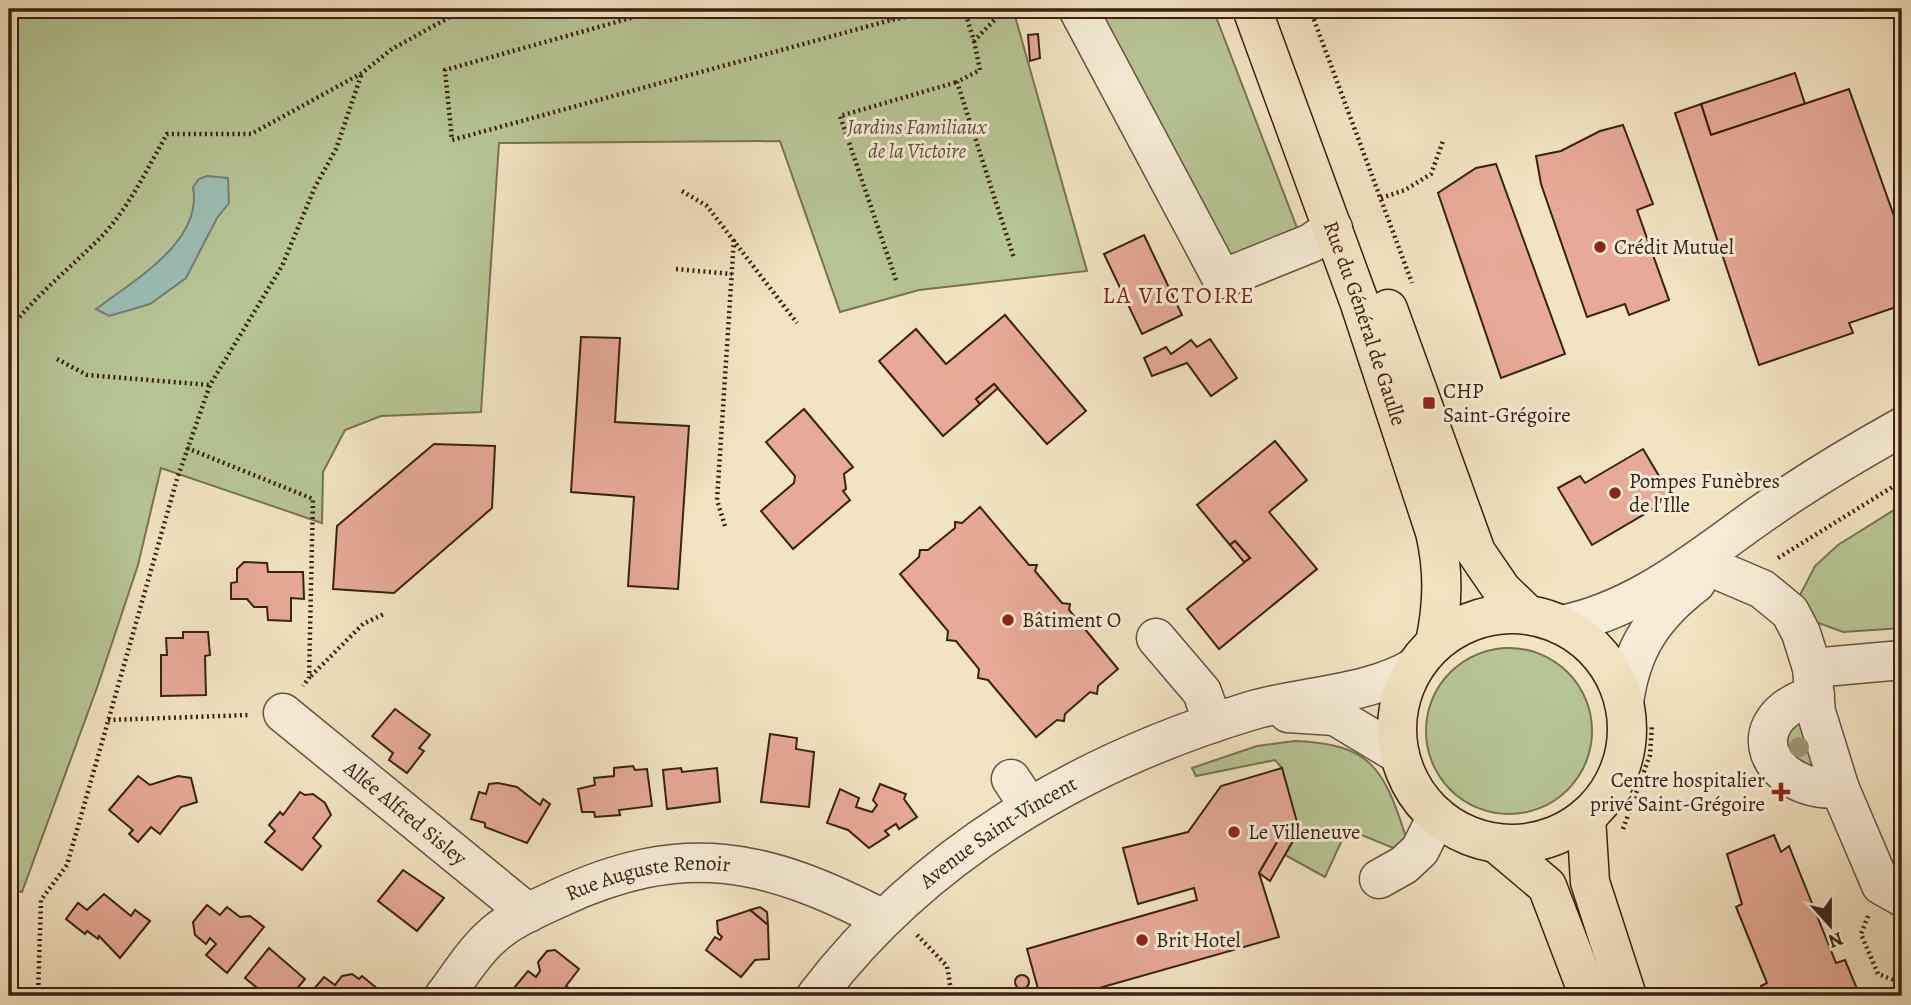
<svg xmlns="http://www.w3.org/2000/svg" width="1911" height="1005" font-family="Alegreya,serif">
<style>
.green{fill:#b7c595;stroke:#787354;stroke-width:2}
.water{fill:#9bbeb5;stroke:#747f74;stroke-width:2}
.building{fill:#e7aa98;stroke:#392113;stroke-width:2}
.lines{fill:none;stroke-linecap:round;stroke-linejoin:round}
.minor-casing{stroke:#67523f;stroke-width:41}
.major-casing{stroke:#392113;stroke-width:41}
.path{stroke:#392113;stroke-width:4.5;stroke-dasharray:2 3.5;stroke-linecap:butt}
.minor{stroke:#f7edd7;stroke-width:38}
.major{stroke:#f2e4c2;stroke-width:38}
.tree{fill:#a19477}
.poi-dot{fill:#8f2418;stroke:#f7edd7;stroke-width:2.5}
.labels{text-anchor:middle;stroke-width:6;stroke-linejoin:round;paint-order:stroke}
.park-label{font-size:21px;font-style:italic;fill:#5f523a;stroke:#f7edd7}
.poi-label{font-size:21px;fill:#392113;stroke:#f7edd7;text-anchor:start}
.street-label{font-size:21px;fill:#392113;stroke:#f7edd7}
.neighbourhood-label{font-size:23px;letter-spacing:2px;fill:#7a1f14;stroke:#f7edd7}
</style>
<rect width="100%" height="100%" fill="#f2e4c2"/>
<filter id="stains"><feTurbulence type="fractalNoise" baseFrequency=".00286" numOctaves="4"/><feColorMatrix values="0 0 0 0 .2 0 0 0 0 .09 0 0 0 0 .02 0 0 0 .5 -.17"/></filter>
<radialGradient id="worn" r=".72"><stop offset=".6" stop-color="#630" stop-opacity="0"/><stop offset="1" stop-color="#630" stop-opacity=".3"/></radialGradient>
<!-- green -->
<g class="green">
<path d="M9,9H1013L1087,271L919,290L840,312L780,141L499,143L481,412L381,416L345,430L323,472L322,523L161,468L138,565L98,685L22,892L9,889Z"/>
<path d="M1099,9H1213L1299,233L1231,263Z"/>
<path d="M1902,505V628L1843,632L1813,621L1799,597L1815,566L1838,545Z"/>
<circle cx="1509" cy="731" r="83"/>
<path d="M1803,707L1815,781L1785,749L1788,729Z"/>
<path d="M1295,741C1369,744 1383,766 1405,834L1410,837L1403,852L1347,829L1325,877L1285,855L1298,832L1287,825L1296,821L1282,768L1275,760L1196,776L1192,768L1257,746Z"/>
</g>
<!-- water -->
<path class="water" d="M207,176L228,178L229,203L217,218L186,278L150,304L109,316L96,309C134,280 203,242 193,187L199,179Z"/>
<!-- building -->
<g class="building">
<path d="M1038,34L1040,58L1030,61L1028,35Z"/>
<path d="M1795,73L1805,104L1711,135L1701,104Z"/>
<path d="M1849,89L1894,216L1902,213V305L1849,323L1853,333L1759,365L1675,113L1701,104L1711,135Z"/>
<path d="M1623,125L1653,204L1637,210L1669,300L1629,315L1625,304L1587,317L1541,184L1536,156L1561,151L1600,131Z"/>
<path d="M1496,164L1565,354L1501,378L1438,193L1476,168Z"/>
<path d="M1144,235L1182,315L1142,334L1104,254Z"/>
<path d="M1005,315L1086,411L1047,444L994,384L976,399L980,404L943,436L879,361L916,329L946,364Z"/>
<path d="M581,337L620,338L615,422L689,426L678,589L628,586L634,497L571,492Z"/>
<path d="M1210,339L1237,378L1211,396L1187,363L1152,376L1144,358L1166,347L1171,354L1191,340L1197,347Z"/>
<path d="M994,384L998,388L980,404L976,399Z"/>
<path d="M804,409L853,467L844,474L846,489L843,491L850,500L793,549L761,511L794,483L795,476L766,442Z"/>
<path d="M1275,441L1307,480L1269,512L1317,569L1219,649L1187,609L1250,558L1235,541L1230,545L1197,505Z"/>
<path d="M434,444L495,446L492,508L394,593L333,589L337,526Z"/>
<path d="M1643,449L1672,498L1592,545L1558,488L1580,476L1585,483Z"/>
<path d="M980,507L1029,565H1037L1035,571L1062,603L1070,604L1069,610L1118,669L1098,686L1097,694L1090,692L1065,714L1064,721L1057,720L1036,737L988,680L978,678L979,669L956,641L947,640L948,631L900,574L919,557L920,550H928L955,528V522L962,523Z"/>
<path d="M1235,541L1250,558L1244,562L1230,545Z"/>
<path d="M244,562L267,563L268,572H303L304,599L291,598V621L268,620L267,607H254L247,599H231V583L237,582V569Z"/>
<path d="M183,632H208L210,655L205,656L206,695L161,696V655H167L166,638H183Z"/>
<path d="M395,709L430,735L419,748L424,751L407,773L389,760L393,753L372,736Z"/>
<path d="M770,734L797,738L796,749L814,752L809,807L761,802Z"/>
<path d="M633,766L635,770L647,769L652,806L619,810L620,815L595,817L594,812H582L578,789L595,785L594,778L614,776V768Z"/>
<path d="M681,768L682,772L717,768L720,802L667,809L663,770Z"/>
<path d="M1282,768L1297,822L1287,825L1259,873L1279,937L1071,996H1040L1027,949L1197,900L1194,888L1138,904L1123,848L1188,832L1221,786Z"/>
<path d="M138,776L150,785L178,776L191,778L197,802L181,807L160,834L151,827L138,842L129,834L133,830L109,810Z"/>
<path d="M498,783L517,787L540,805L543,799L550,804L527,843L485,827V823L471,819L479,792L486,794L489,784Z"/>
<path d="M880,784L906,794L904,799L917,817L899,829L896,824L885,831L889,835L869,848L848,830L827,823L840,789L859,798L856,807L872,812L877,805L873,800Z"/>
<path d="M300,792L305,795L313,794L325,803L331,815L313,838L321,846L302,870L265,842L275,831L269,825L280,812L283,815Z"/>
<path d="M1287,825L1298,832L1270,881L1259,873Z"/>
<path d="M1774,835L1781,852L1789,846L1836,963L1845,960L1860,996H1765L1761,986L1767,983L1736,907L1742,904L1727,854Z"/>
<path d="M403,870L444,898L417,931L378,901Z"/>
<path d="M104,894L131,916L135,910L150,921L120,958L99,936L98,939L87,931L85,934L66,919L78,903L87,910Z"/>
<path d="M207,905L220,915L227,907L240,917L250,916L264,927L227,973L206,955L216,944L210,938L206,944L195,935L193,922Z"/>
<path d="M760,907L767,912L768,925L750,910Z"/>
<path d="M750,910L768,925L769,959L755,960L741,977L706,950L715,937L720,940L722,937L718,933L717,921Z"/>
<path d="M269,948L305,979L291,996H267L245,978Z"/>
<path d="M555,950L579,969L566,986L573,991L568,996H522L513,989L528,971L536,977L540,971L538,962L547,951Z"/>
<path d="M352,974L359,979L362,976L379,990L374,996H308L324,977L335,985L342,976Z"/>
<circle cx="1022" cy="982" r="7"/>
</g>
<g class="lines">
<!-- minor casing -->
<g class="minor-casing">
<g id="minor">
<path d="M1078,9L1222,279L1311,243L1333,228"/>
<path d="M1715,569L1762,589L1790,612L1801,633L1812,668L1816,712L1840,789L1881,885L1902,897"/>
<path d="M1561,625C1642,609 1703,554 1770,508C1812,479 1857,452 1902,427"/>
<path d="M1156,638L1202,692L1213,723"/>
<path d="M1812,668L1902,660"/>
<path d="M1815,695C1735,719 1766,792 1840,789"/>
<path d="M1624,703C1631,649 1653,616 1696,583"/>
<path id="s1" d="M283,713L528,913"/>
<path d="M1288,713L1335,716L1400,755"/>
<path d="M1011,779L1029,806"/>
<path d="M1379,879L1404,865L1420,850L1437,816"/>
<path id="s2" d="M444,996C459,977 472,954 490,938C508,920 536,909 559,898C684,840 765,858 883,919"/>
<path id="s3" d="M816,996C923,855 1079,763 1247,712C1301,695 1367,696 1415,667"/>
</g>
</g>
<!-- major casing -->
<g class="major-casing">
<g id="major">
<path id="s4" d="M1252,9L1360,304L1435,532C1444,571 1443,604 1435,643"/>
<path d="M1388,309L1476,552L1502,590L1528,615"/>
<circle cx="1512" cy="729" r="115"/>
<path d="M1586,817L1590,882L1627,996"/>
<path d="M1496,843L1547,886L1589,996"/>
</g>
</g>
<!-- path -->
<g class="path">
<path d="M663,9L445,70L452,140L891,20L946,9"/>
<path d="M887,9L891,20"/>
<path d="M964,9L974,41L1005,9"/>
<path d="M1310,9L1412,283"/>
<path d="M974,41L980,70L957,82L1014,258"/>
<path d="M682,191L707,206L797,323"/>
<path d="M1381,198L1405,190L1431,174L1443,141"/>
<path d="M676,269L732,274"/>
<path d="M896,280L840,116L957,82"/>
<path d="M9,330C36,295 69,269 100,238C129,208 147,169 167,134H251L362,73L392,49L464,9"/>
<path d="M57,359L87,375L210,385"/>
<path d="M187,448L313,499L309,678L303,686"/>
<path d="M725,526L717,500L734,239"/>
<path d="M1778,558L1902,481"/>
<path d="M311,676L363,624L384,614"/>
<path d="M108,720L249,715"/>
<path d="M1395,789L1404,806"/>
<path d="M1623,829L1650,755L1652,724"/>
<path d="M1868,916L1861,934L1878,974L1894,980"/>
<path d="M917,935L947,966L952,996"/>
<path d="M38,996L41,900L67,865L177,479L210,385L282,266L315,187L336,149L362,73"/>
</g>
<!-- minor -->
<use href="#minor" class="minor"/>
<!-- major -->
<use href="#major" class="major"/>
</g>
<!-- trees -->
<circle class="tree" cx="1799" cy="747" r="10"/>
<!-- markers -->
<g class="poi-dot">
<circle cx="1600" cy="247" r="7"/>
<rect x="1422" y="396" width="14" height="14" rx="3.5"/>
<circle cx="1615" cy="493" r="7"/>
<circle cx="1008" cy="620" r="7"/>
<path d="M1777.5 781.5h7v7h7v7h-7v7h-7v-7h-7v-7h7z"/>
<circle cx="1234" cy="832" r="7"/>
<circle cx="1142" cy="940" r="7"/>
</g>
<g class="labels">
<!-- park labels -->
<g class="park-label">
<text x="917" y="134">Jardins Familiaux<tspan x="917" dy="24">de la Victoire</tspan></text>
</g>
<!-- poi labels -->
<g class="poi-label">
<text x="1614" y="254">Crédit Mutuel</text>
<text x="1443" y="398">CHP<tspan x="1443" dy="24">Saint-Grégoire</tspan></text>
<text x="1629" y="488">Pompes Funèbres<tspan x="1629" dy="24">de l'Ille</tspan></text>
<text x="1022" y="627">Bâtiment O</text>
<text x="1765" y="787" text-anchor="end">Centre hospitalier<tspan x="1765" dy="24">privé Saint-Grégoire</tspan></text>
<text x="1248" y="839">Le Villeneuve</text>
<text x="1156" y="947">Brit Hotel</text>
</g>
<!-- street labels -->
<g class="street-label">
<text dy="7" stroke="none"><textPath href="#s4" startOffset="334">Rue du Général de Gaulle</textPath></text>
<text dy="7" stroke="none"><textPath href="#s1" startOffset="158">Allée Alfred Sisley</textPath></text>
<text dy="7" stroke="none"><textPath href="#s3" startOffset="247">Avenue Saint-Vincent</textPath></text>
<text dy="7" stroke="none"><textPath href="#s2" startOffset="247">Rue Auguste Renoir</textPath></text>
</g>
<!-- neighbourhood labels -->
<g class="neighbourhood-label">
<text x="1179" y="303">LA VICTOIRE</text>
</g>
</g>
<!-- margin -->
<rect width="1911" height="1005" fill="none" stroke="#f2e4c2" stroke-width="35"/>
<rect x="10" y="10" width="1890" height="984" fill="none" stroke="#392113" stroke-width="3.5"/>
<rect x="18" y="18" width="1876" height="970" fill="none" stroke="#392113" stroke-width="2"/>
<!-- north arrow -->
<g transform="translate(1830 925) rotate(159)" stroke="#f7edd7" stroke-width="5" paint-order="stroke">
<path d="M0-5L12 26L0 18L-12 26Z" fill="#392113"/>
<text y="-10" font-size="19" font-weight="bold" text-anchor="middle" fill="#392113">N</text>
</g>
<rect width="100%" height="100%" filter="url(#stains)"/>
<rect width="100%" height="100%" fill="url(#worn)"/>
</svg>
